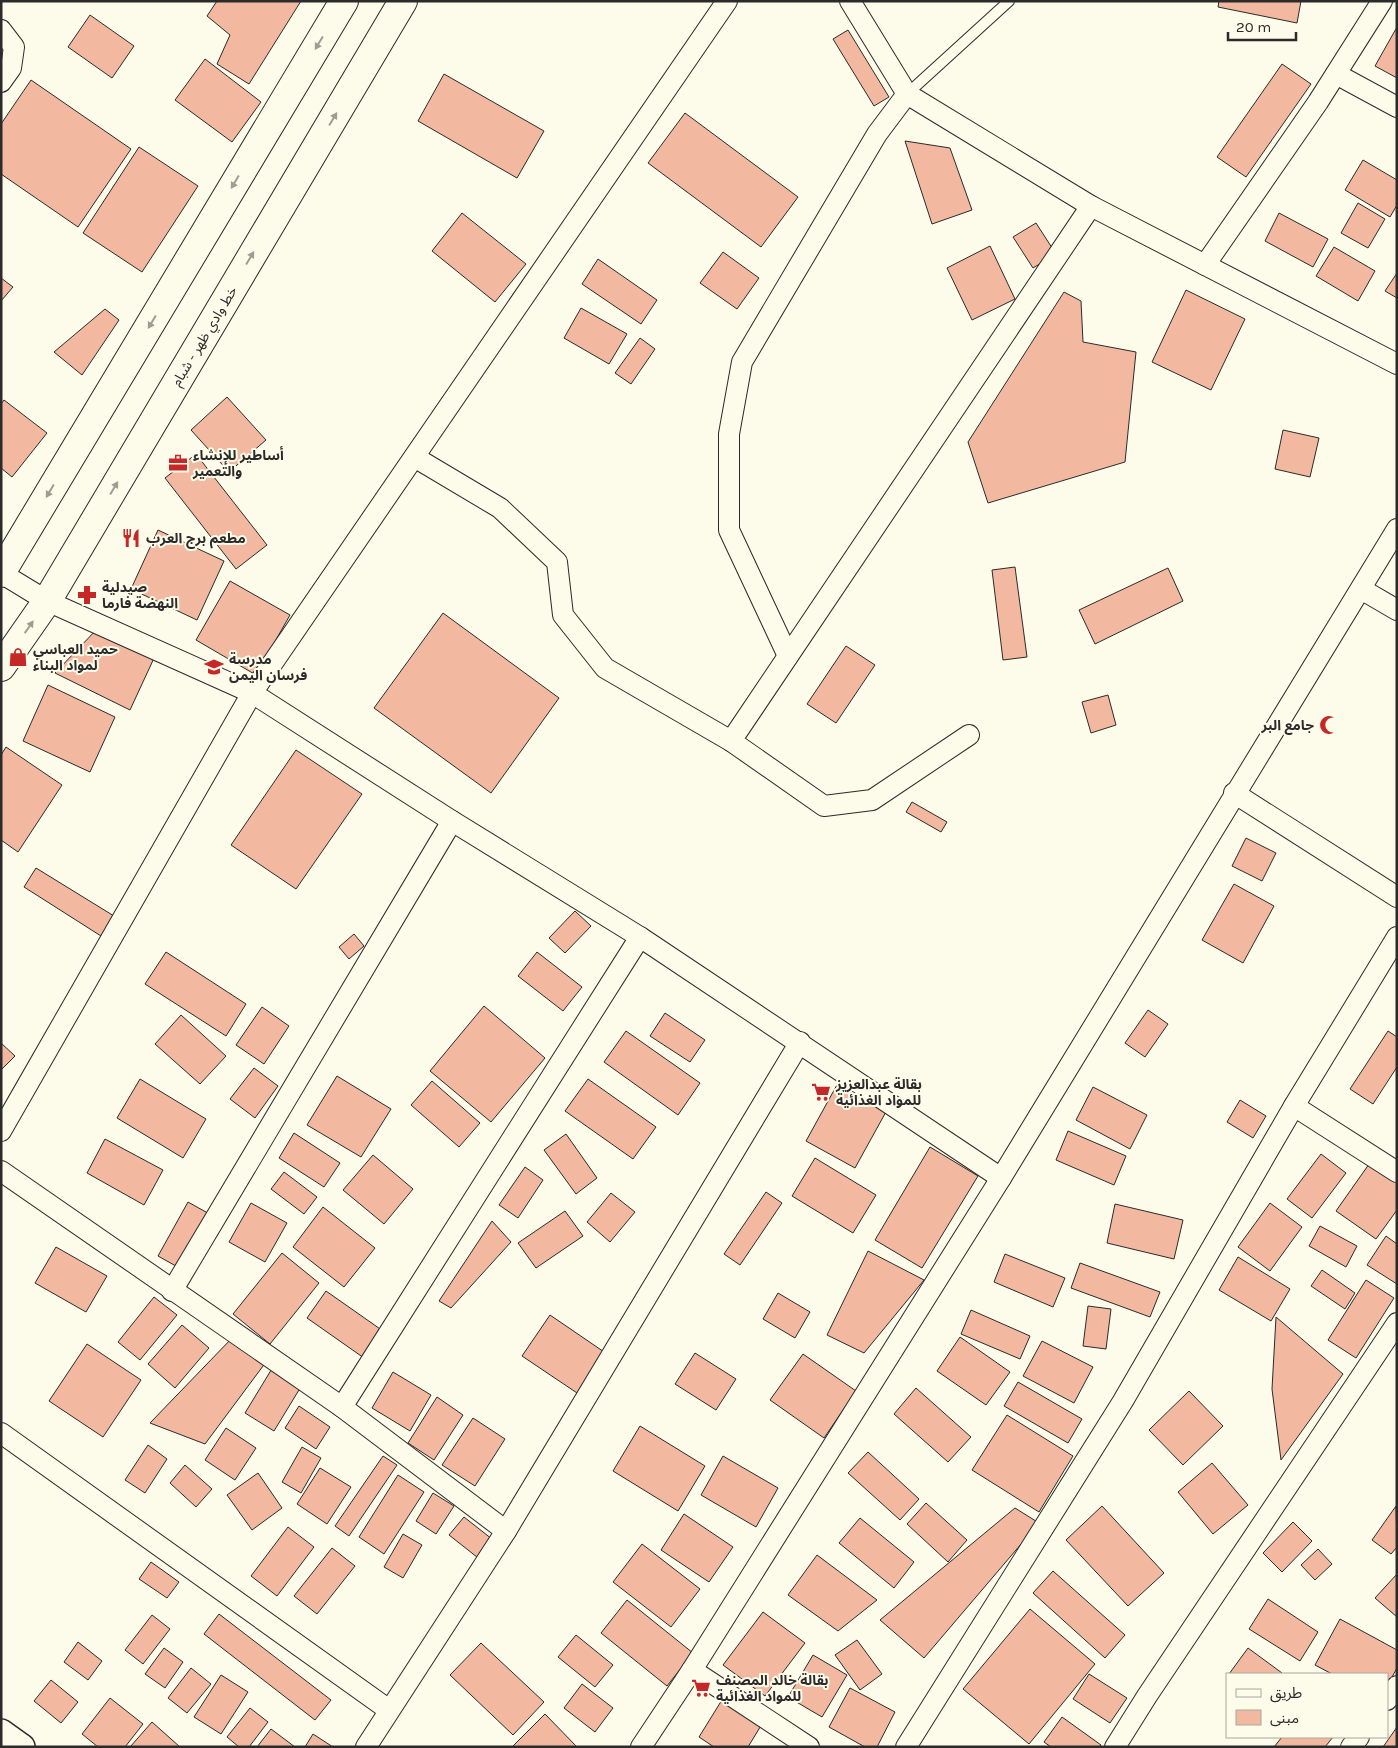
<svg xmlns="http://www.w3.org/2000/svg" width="1398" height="1748" font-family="Karla,'Noto Sans Arabic',sans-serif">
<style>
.building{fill:#f2b8a0;stroke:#2b2b2b}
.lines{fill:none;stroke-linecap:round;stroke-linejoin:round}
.service-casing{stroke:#2b2b2b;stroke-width:12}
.minor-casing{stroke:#2b2b2b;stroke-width:22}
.tertiary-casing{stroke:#2b2b2b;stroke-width:28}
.primary-casing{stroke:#2b2b2b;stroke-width:30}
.service{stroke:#fdfbea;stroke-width:10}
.minor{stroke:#fdfbea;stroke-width:20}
.tertiary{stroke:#fdfbea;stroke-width:25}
.primary{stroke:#fdfbea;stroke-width:28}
.oneway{fill:#9e9d94}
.labels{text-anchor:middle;stroke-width:4;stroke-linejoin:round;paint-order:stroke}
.street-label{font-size:14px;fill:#2b2b2b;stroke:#fdfbea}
.poi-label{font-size:14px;font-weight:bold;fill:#2b2b2b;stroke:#fdfbea;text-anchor:start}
</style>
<rect width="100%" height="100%" fill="#fdfbea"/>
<!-- building -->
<g class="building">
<path d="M217,1H301L249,84L217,64L230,35L207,16Z"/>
<path d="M1219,1H1301L1297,23L1218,7Z"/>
<path d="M90,15L134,46L112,78L68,47Z"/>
<path d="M1397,27V78L1375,66Z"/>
<path d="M848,30L889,97L874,106L833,39Z"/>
<path d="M205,59L261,102L232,142L175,100Z"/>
<path d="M1282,64L1311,84L1246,177L1217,157Z"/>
<path d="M444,74L544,131L517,178L418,121Z"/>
<path d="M31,80L131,149L78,227L1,174V124Z"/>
<path d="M685,113L798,197L761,247L648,163Z"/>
<path d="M905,141L950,148L972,210L932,224Z"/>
<path d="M139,147L198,186L142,272L83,233Z"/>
<path d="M1363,160L1397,180V205L1390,217L1345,190Z"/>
<path d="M1358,203L1385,219L1368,248L1341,233Z"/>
<path d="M462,213L526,264L495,302L432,251Z"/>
<path d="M1279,213L1328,239L1313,267L1265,241Z"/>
<path d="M1036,223L1056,254L1033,268L1013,237Z"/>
<path d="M990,246L1015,299L972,320L947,268Z"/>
<path d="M1334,247L1375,271L1358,301L1316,276Z"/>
<path d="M723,252L759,278L737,309L700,283Z"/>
<path d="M598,259L657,300L641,324L582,284Z"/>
<path d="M1397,273V298L1385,291Z"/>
<path d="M1,278L13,287L1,301Z"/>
<path d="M1186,290L1245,319L1211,390L1152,362Z"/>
<path d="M1064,292L1081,301L1083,342L1136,352L1125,462L988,503L968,442Z"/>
<path d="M581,308L627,334L609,364L564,338Z"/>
<path d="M105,309L119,320L82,375L54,352Z"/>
<path d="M640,338L655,349L631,384L615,373Z"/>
<path d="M227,397L266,440L229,472L191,430Z"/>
<path d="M4,400L47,433L12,477L1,468V404Z"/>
<path d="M1283,430L1319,438L1310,477L1275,469Z"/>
<path d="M196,454L267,545L236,569L165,478Z"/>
<path d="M158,530L224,561L197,620L131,589Z"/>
<path d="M1015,567L1027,657L1003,660L992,570Z"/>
<path d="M1168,568L1183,601L1095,644L1079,610Z"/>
<path d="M230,581L290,615L256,675L196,640Z"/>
<path d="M443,613L559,698L491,793L374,708Z"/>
<path d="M98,628L155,656L130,710L55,673Z"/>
<path d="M846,646L875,665L836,723L807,704Z"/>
<path d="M48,685L115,717L90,772L23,741Z"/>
<path d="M1108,695L1116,725L1091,733L1082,702Z"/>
<path d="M6,747L62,785L18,852L1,840V755Z"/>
<path d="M296,750L362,794L296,889L231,845Z"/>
<path d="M912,802L947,822L941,832L906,812Z"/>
<path d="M1246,838L1276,853L1262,881L1232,866Z"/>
<path d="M36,868L114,916L101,936L24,887Z"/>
<path d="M1234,884L1274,906L1243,963L1202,940Z"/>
<path d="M575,911L591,926L565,953L549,938Z"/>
<path d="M354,934L364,946L349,959L339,947Z"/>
<path d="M166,952L246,1004L226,1036L145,984Z"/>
<path d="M537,952L582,987L563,1011L518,976Z"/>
<path d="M484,1006L545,1058L491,1122L430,1071Z"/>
<path d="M262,1007L289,1026L264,1064L236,1045Z"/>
<path d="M1148,1010L1168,1024L1145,1057L1125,1043Z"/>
<path d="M665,1013L705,1040L690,1062L650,1036Z"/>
<path d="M181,1015L226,1056L200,1084L155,1044Z"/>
<path d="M626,1031L700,1083L678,1115L604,1062Z"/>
<path d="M1388,1031L1397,1037V1067L1373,1104L1350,1089Z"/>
<path d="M1,1043L15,1056L1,1070Z"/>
<path d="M254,1068L278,1086L255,1118L230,1099Z"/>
<path d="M337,1076L391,1109L361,1157L307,1125Z"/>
<path d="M140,1079L206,1119L183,1158L117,1118Z"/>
<path d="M588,1079L656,1127L633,1159L565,1111Z"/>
<path d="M432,1081L480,1123L459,1147L411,1105Z"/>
<path d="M838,1083L887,1110L855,1168L806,1141Z"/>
<path d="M1093,1087L1147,1115L1130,1149L1076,1120Z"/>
<path d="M1240,1100L1266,1116L1253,1138L1227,1122Z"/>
<path d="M1068,1131L1126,1156L1114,1185L1056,1160Z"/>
<path d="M294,1133L340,1163L324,1187L279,1158Z"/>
<path d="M566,1134L597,1178L576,1194L544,1150Z"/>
<path d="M105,1139L163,1170L144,1205L87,1173Z"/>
<path d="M930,1147L978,1176L922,1268L875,1240Z"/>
<path d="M1321,1154L1346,1173L1312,1218L1287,1199Z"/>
<path d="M373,1155L413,1189L384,1224L343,1190Z"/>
<path d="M1374,1157L1397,1174V1210L1376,1239L1336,1211Z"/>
<path d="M815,1158L876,1195L853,1233L792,1196Z"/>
<path d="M525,1167L543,1180L518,1218L499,1205Z"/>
<path d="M284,1172L317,1197L304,1214L271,1189Z"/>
<path d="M766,1192L782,1203L740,1265L724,1254Z"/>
<path d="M611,1193L635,1212L610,1242L587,1222Z"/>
<path d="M188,1202L213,1216L183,1270L158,1256Z"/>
<path d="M251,1203L287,1223L265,1262L229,1242Z"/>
<path d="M1270,1203L1302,1227L1270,1271L1238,1247Z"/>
<path d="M1115,1204L1183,1220L1174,1259L1107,1243Z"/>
<path d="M323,1207L375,1248L344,1287L293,1247Z"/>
<path d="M565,1211L583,1236L536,1268L518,1243Z"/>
<path d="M492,1221L511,1242L451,1308L439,1301Z"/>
<path d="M1320,1226L1357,1246L1346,1267L1309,1246Z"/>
<path d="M1386,1236L1397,1244V1284L1367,1265Z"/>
<path d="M56,1247L107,1276L86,1312L35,1283Z"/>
<path d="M868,1251L924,1280L864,1353L827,1335Z"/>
<path d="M282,1253L319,1283L270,1344L233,1314Z"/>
<path d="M1005,1254L1065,1278L1053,1307L994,1282Z"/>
<path d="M1238,1257L1290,1289L1271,1321L1219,1290Z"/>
<path d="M1080,1263L1160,1292L1150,1317L1071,1288Z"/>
<path d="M1322,1270L1355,1293L1345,1309L1311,1286Z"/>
<path d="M1366,1280L1394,1298L1356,1358L1328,1340Z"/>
<path d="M326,1291L383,1331L364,1358L307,1318Z"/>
<path d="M778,1293L810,1312L795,1338L763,1319Z"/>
<path d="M154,1297L177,1315L140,1360L118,1342Z"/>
<path d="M1088,1306L1111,1309L1106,1349L1083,1346Z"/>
<path d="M971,1310L1030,1336L1020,1359L961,1334Z"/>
<path d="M550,1315L610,1356L583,1397L522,1356Z"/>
<path d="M1276,1317L1343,1374L1281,1460L1272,1389Z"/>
<path d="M182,1325L209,1348L175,1388L148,1364Z"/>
<path d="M233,1337L266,1362L205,1444L150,1423Z"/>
<path d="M960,1337L1010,1372L986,1405L937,1371Z"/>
<path d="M1042,1341L1093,1367L1074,1403L1023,1376Z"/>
<path d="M87,1344L141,1380L103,1437L49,1401Z"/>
<path d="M695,1353L736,1379L716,1410L675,1384Z"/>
<path d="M803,1354L856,1391L824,1438L770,1400Z"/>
<path d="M273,1367L302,1385L274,1431L245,1413Z"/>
<path d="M393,1372L431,1395L410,1431L372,1408Z"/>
<path d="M1018,1382L1082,1419L1068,1443L1004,1406Z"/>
<path d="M916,1388L971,1437L948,1462L894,1414Z"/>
<path d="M1189,1391L1223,1426L1183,1465L1149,1430Z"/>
<path d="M437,1397L463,1415L434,1460L408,1443Z"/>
<path d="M299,1406L330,1427L316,1449L285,1428Z"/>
<path d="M1007,1415L1073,1456L1039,1512L972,1470Z"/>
<path d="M473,1418L505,1439L475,1486L442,1465Z"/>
<path d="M640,1426L705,1466L678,1511L613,1471Z"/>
<path d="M226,1428L256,1448L235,1480L205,1460Z"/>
<path d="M148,1445L167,1459L145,1493L125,1480Z"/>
<path d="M302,1447L321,1458L301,1493L282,1482Z"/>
<path d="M868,1452L919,1499L900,1520L848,1473Z"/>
<path d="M383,1456L397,1465L349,1536L335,1526Z"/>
<path d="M723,1456L778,1488L756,1527L701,1495Z"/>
<path d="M1212,1463L1248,1505L1213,1534L1178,1492Z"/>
<path d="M185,1465L212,1489L196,1507L170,1483Z"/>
<path d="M320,1468L351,1487L327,1524L297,1504Z"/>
<path d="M258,1473L282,1508L252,1530L227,1495Z"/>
<path d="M398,1475L424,1492L384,1554L359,1537Z"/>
<path d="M433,1493L454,1506L436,1534L416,1521Z"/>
<path d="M926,1503L967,1540L948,1562L907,1524Z"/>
<path d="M1102,1506L1164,1573L1128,1606L1066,1540Z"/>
<path d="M1396,1506L1397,1547L1391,1554L1372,1540Z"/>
<path d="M1015,1508L1039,1523L924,1658L880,1620Z"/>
<path d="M684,1514L733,1547L709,1582L661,1550Z"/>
<path d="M464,1517L497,1543L482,1561L449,1535Z"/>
<path d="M860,1518L914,1562L894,1588L839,1543Z"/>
<path d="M1293,1522L1312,1541L1282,1572L1263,1553Z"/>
<path d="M288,1527L314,1547L277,1596L251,1576Z"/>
<path d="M403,1534L422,1545L403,1578L384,1567Z"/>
<path d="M642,1544L700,1589L671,1627L613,1582Z"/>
<path d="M332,1548L355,1566L317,1614L294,1596Z"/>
<path d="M1318,1549L1332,1564L1315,1580L1301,1565Z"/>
<path d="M817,1555L877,1600L838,1631L788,1595Z"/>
<path d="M151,1562L179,1582L167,1598L139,1579Z"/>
<path d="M1053,1571L1125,1635L1105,1658L1033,1593Z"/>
<path d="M1397,1574V1617L1375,1598Z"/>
<path d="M1268,1599L1318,1632L1300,1661L1249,1629Z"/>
<path d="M627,1600L693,1653L667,1686L601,1633Z"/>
<path d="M1030,1609L1095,1664L1029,1744L963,1689Z"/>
<path d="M763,1612L805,1643L765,1696L723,1665Z"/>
<path d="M219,1614L331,1700L315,1720L204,1634Z"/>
<path d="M152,1615L170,1629L143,1664L125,1650Z"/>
<path d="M1340,1619L1397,1650V1668L1387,1686V1674H1332L1315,1665Z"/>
<path d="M576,1635L613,1665L595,1687L558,1657Z"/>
<path d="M857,1640L882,1674L860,1690L835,1655Z"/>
<path d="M78,1642L102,1661L88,1680L64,1662Z"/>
<path d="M481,1643L544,1702L513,1735L450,1675Z"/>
<path d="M164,1648L183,1662L165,1688L145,1674Z"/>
<path d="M1248,1648L1282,1673L1281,1674H1229Z"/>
<path d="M813,1655L847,1675L822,1717L788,1697Z"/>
<path d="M191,1668L211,1684L187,1713L168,1698Z"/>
<path d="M1089,1674L1127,1698L1110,1723L1073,1699Z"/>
<path d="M221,1675L248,1692L221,1734L194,1717Z"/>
<path d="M51,1680L78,1702L61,1723L34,1701Z"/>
<path d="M582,1684L613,1708L595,1732L564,1708Z"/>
<path d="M850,1688L895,1712L877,1747H865L829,1727Z"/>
<path d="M725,1695L765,1719L748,1747H714L699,1737Z"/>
<path d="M110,1698L143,1724L125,1747H98L82,1734Z"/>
<path d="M250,1708L268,1722L249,1747H239L227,1737Z"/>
<path d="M545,1714L577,1747H512Z"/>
<path d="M1062,1717L1101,1745L1099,1747H1051L1044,1742Z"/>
<path d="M152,1722L180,1747H130Z"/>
<path d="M1397,1727V1747H1383Z"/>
<path d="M271,1729L295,1747H257Z"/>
<path d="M313,1734L333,1747H305Z"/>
<path d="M1282,1737H1333L1325,1747H1274Z"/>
</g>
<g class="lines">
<!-- service casing -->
<g class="service-casing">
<path id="service" d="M907,94L1009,1"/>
</g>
<!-- minor casing -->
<g class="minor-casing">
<g id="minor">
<path d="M850,1L907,94L1091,206L1397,364"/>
<path d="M1,30L14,47L11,68L1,82"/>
<path d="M1336,74L1397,107"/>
<path d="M1205,265L1318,102L1382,1"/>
<path d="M421,461L500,508L557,562L563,615L605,668L731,741L824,806L872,800L969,735"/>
<path d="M1,573L47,601L252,693L452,821L640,937L1001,1178"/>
<path d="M1361,589L1397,610"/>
<path d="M788,656L729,530V434L742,362L877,134L907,94"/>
<path d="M731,741L1091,206"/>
<path d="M1234,793L1397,897"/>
<path d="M1294,1106L1397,937"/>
<path d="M1,1131L252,693L727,1"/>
<path d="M1,1171L342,1407L506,1531"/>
<path d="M172,1291L452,821"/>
<path d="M342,1407L640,937"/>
<path d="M1,1433L389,1710"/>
<path d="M692,1670L809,1747"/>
<path d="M1387,1700L1397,1686"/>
<path d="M366,1747L506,1531L800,1042"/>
<path d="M641,1747L692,1670L1001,1178L1397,529"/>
<path d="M906,1747L1123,1401L1294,1106L1397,1172"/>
<path d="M1115,1747L1147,1696L1397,1323"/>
<path d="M1351,1747L1359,1737"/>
</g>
</g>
<!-- tertiary casing -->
<g class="tertiary-casing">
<path id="tertiary" d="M1,1732L22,1747"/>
</g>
<!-- primary casing -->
<g class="primary-casing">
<g id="primary">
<path d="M1,573L344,1"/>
<path d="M1,667L47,601L403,1"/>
</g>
</g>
<!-- service -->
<use href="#service" class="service"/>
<!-- minor -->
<use href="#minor" class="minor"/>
<!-- tertiary -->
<use href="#tertiary" class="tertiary"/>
<!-- primary -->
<use href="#primary" class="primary"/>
</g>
<!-- one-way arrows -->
<defs><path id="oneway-solid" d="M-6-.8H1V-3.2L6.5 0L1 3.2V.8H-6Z" transform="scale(1.25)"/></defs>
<g class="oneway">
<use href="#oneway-solid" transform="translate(319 43) rotate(121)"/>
<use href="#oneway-solid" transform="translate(333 119) rotate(-59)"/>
<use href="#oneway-solid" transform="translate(235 182) rotate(121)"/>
<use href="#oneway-solid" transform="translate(250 258) rotate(-59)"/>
<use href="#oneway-solid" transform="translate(152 322) rotate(121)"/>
<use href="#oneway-solid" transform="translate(114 488) rotate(-59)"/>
<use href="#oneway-solid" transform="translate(50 491) rotate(121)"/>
<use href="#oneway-solid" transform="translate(29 627) rotate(-55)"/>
</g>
<!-- icons -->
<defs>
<g id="office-bare" transform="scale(1.5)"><path d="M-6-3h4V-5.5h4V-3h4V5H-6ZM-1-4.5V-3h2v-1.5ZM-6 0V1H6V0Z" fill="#c62828" stroke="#fdfbea" stroke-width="2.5" paint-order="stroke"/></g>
<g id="restaurant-bare" transform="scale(1.5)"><path d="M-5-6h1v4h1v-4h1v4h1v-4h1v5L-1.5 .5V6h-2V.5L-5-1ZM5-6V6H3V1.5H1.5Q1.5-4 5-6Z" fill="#c62828" stroke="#fdfbea" stroke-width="2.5" paint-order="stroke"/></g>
<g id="pharmacy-bare" transform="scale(1.5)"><path d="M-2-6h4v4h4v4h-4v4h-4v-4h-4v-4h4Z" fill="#c62828" stroke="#fdfbea" stroke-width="2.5" paint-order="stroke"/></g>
<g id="shop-bare" transform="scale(1.5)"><path d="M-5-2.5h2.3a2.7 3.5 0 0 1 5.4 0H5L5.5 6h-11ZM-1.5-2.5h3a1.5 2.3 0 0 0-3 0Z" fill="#c62828" stroke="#fdfbea" stroke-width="2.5" paint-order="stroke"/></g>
<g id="school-bare" transform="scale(1.5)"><path d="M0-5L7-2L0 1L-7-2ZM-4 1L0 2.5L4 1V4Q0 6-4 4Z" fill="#c62828" stroke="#fdfbea" stroke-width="2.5" paint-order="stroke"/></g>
<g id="mosque-bare" transform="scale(1.5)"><path d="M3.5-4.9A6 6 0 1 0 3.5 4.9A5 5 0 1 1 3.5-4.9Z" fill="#c62828" stroke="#fdfbea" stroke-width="2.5" paint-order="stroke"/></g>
<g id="supermarket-bare" transform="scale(1.5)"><path d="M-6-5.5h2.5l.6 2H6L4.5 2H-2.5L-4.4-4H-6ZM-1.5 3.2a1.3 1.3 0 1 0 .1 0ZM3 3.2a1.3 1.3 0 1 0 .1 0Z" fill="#c62828" stroke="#fdfbea" stroke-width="2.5" paint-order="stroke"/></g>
</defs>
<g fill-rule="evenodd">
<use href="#office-bare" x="178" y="463"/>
<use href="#restaurant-bare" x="131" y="538"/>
<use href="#pharmacy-bare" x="87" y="595"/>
<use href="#shop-bare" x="18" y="657"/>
<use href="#school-bare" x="214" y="667"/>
<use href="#mosque-bare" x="1329" y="725"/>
<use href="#supermarket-bare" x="821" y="1092"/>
<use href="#supermarket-bare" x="701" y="1688"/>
</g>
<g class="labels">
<!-- street labels -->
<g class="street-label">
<text transform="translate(204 336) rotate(-59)" y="5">خط وادي ظهر - شبام</text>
</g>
<!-- poi labels -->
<g class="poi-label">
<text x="193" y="460">أساطير للإنشاء<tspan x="193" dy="16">والتعمير</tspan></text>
<text x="146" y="543">مطعم برج العرب</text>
<text x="102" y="592">صيدلية<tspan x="102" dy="16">النهضة فارما</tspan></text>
<text x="33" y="654">حميد العباسي<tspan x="33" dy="16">لمواد البناء</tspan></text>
<text x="229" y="664">مدرسة<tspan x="229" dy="16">فرسان اليمن</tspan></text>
<text x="1314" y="730" text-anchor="end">جامع البر</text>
<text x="836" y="1089">بقالة عبدالعزيز<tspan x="836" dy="16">للمواد الغذائية</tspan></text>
<text x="716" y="1685">بقالة خالد المصنف<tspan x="716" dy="16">للمواد الغذائية</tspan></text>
</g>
</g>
<!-- border -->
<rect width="1398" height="1748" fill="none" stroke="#2b2b2b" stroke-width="5"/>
<!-- legend -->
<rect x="1226" y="1673" width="162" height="65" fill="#fdfbea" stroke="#a9a89e"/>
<rect x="1236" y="1689" width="25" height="8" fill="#fdfbea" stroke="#a9a89e"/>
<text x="1270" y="1698" font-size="15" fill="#2b2b2b">طريق</text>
<rect x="1236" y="1710" width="25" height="15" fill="#f2b8a0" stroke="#a9a89e"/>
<text x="1270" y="1723" font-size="15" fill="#2b2b2b">مبنى</text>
<!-- scale -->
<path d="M1228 32v8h68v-8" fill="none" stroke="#2b2b2b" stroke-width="2.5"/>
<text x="1236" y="32" font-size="15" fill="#2b2b2b" stroke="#fdfbea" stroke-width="4" paint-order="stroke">20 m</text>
</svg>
